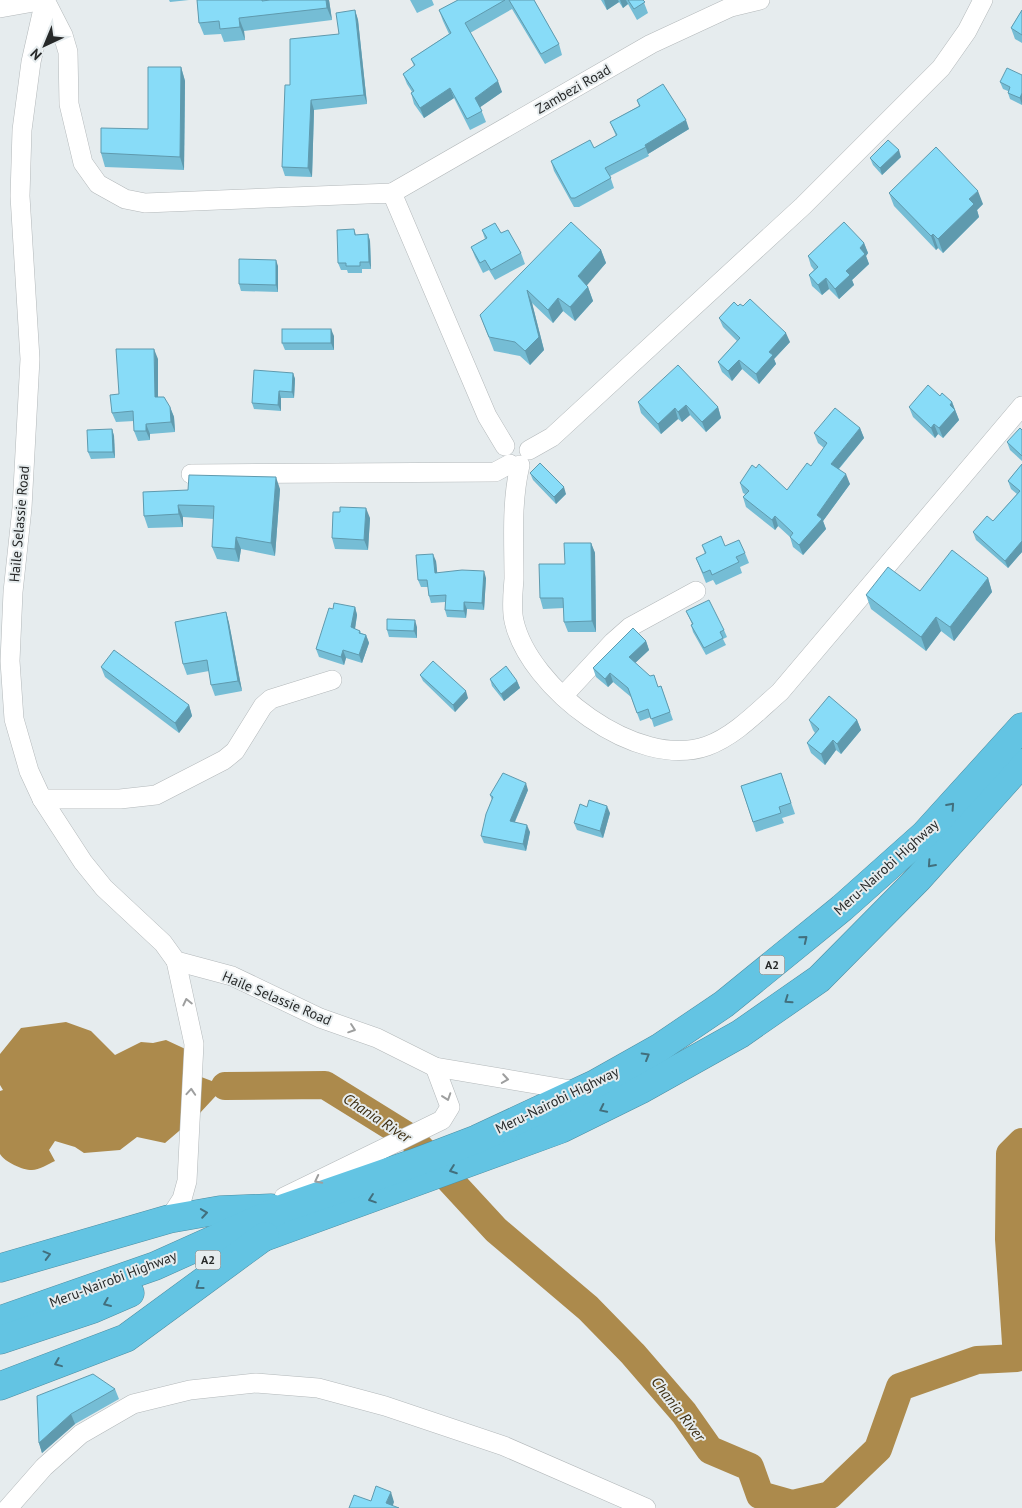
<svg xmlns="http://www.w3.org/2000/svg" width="1022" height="1508" font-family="'PT Sans',sans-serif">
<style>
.water{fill:#ac8a4c}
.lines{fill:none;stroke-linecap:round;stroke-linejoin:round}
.river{stroke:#ac8a4c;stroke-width:28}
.minor-casing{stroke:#b3b8ba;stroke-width:20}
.highway-casing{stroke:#4e8ea2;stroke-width:29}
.minor{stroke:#fff;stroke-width:19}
.highway{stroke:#63c4e3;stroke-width:28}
.wall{fill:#75bdd5}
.shaded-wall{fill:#5f9aae}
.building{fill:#88dcf8;stroke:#5f9aae}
.oneway{stroke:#426f7d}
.oneway2{stroke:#9e9f9f}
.labels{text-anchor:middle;stroke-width:4;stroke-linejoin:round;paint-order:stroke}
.shield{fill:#e6ecee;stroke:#606464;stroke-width:1}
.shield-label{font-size:12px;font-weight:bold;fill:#272929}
.street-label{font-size:14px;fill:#272929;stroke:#e6ecee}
.water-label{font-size:15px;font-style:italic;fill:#3c2d11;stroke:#e6ecee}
</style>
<rect width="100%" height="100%" fill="#e6ecee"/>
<!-- water -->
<path class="water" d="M66,1022L91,1031L115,1055L141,1042L153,1043L166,1040L194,1053L196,1075L225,1086L199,1114L165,1143L137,1137L120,1150L84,1153L75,1147L55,1141L49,1150L55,1161C48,1164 39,1170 32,1170C22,1170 5,1162 0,1154V1091L3,1090L0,1085V1054L21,1028Z"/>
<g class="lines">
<!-- river -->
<path class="river" d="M225,1086L325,1085L412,1139L496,1230L588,1308L633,1354L684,1413L710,1450L750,1467L760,1495L792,1504L830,1495L878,1449L900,1387L977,1360L1017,1358L1009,1239L1010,1154L1022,1142"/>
<!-- minor casing -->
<g class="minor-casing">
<g id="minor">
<path d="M45,0L31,62L22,130L20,196L30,359L22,508L13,592L10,661L14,719L29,771L42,799L83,862L104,888L163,943L176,961L232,976L320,1018L377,1038L435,1067L577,1091"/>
<path d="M45,0L63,35L68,52L69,104L83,163L98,184L125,199L145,203L392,193L487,416L505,446"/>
<path d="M0,8L45,0"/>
<path d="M392,193L651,44L731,7L760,0"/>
<path d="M529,450L552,437L803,206L941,68L967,31L983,0"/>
<path d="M520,465C511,503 514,541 514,579C513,592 511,608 514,621C529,688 637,771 707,746C735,736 758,711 780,692L1022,406"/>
<path d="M191,474L495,472L510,464"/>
<path d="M563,696L613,642L630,627L696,591"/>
<path d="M42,799H120L156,795L224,760L235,751L263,706L271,699L332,680"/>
<path d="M284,1197L442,1120L450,1107L435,1067"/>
<path d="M169,1219L182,1199L187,1181L194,1044L176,961"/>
<path d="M8,1508L44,1467L81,1434L133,1404L190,1390L256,1383L318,1388L385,1406L504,1446L646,1508"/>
</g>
</g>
<!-- highway casing -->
<g class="highway-casing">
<g id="highway">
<path d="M248,1243L561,1129L640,1090L740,1034L819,979L918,879L1022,763"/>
<path d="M0,1268L169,1219L220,1210L271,1208"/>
<path d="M0,1320L155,1266L284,1208L414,1163L477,1139L595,1084L659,1048L724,1004L842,908L925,834L1022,727"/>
<path d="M0,1340L93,1309L130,1293"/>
<path d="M0,1386L126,1338L265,1236"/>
</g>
</g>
<!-- minor -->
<use href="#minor" class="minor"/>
<!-- highway -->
<use href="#highway" class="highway"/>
</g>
<!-- wall -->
<g class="wall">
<path d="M169,0H189L170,2Z"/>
<path d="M197,0H329L332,20L244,31L245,40L224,42L221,34L204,35L199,23Z"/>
<path d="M410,0H432L434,5L417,13Z"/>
<path d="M458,0H534L559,44L562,55L545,64L512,9L470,33L502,92L480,107L486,122L470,130L454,98L424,118L414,104L411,93L412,92L407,84L403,74L414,66L411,59L449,34L443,21L439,10Z"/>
<path d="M601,0H643L648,13L637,20L628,4L623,8L619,2L607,10Z"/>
<path d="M355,10L358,20L367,104L314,110L312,177L285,176L282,167L339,34Z"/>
<path d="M1022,10V43L1015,39L1011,28Z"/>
<path d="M181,67L185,81L184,170L105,167L101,153L148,129Z"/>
<path d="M1022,75V105L1010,99L1008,93V91L1003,89L1000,82Z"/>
<path d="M637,100L689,129L648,154L649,156L610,176L614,188L579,207H574L554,171L551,161L594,148L616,136L610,122L639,106Z"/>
<path d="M901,157L882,175L873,165L870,158Z"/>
<path d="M889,193L983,204L977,210L979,217L943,253L938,248L936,250L894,206Z"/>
<path d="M354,229L356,235L368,234L370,241L371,269H362V273H348L347,270H341L338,263Z"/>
<path d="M482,230L501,233L521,253L525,264L495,280L489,270L483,273L475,257L471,247L485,239Z"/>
<path d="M864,243L868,253L866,256L869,264L852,280L854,285L839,299L829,289L822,295L812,286L809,275L814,270L811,266L808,256Z"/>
<path d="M601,250L606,263L586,285L588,287L593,301L575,321L563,311L553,323L532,303L544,350L530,365L520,356L494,351L480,315Z"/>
<path d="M278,266V292L241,291L239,284Z"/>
<path d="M738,306L790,342L774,359L776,364L759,384L742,369L732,381L722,372L718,362L737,341L723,327L719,318Z"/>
<path d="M334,336V350H285L282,343Z"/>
<path d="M158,359V397L170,407L174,417L175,432L150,434V440L138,441L134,431V421L116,422L112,413L119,394Z"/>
<path d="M293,373L295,379L294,398H281V411L254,409L252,403Z"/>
<path d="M940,396L952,402L959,420L943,438L938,434L935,438L913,417L909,407Z"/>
<path d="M638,402L718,407L721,418L706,432L690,415L682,422L678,419L661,434L641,413Z"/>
<path d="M860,428L864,438L839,469L850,484L823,521L826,529L803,555L793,547L790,537L778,526L775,530L746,507L743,497L745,494L743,493L740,483L756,468L787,490L811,466L824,448L818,443L814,433Z"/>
<path d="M112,429L114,436L115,458L91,459L88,452Z"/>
<path d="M1022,430V461L1010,450L1007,442Z"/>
<path d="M1022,464V552L1008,568L976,540L973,532L993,521L1017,494L1011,489L1008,481Z"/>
<path d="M530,473L566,494L556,504L533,480Z"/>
<path d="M280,489L275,556L241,549L239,562L217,559L212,547L214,519L183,517V527L148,528L144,516L143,492Z"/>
<path d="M370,518L368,550L335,549L332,538Z"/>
<path d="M591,543L595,553L596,632H568L564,622V608L543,609L540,598L565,564Z"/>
<path d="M702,545L725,546L745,553L749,563L740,567L742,573L716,585L713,580L706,583L696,558L705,554Z"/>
<path d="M436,561L437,573L486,578L484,610L467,609L466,618L447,617L445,610V602L431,603L429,596L428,587H421L418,580Z"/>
<path d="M988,578L992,592L954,641L941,631L926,651L871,609L866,595L920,591Z"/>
<path d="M355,607L357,615L355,629L360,631L361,633L366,635L369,643L362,663L346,658L344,665L319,657L316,649L333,609Z"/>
<path d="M686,611L724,630L727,637L723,639L726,645L706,655L693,632L691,625L692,624Z"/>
<path d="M226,612L229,623L242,691L215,696L211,685L209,671L187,675L183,664Z"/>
<path d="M417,627V638L389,637L387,630Z"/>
<path d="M646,641L649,650L635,663L658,687L661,686L673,720L654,727L651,717L640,721L631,697L613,682L608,687L596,677L593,668Z"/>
<path d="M101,667L189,705L192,716L179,733L105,677Z"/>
<path d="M420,675L468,698L455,712L423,681Z"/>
<path d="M490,679L517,681L520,688L504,701L492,686Z"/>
<path d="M809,720H857L861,730L841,754L836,750L825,765L811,753L807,743L815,733L813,730Z"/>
<path d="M781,773L795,814L782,818L784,823L756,832L741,786Z"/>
<path d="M528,790L515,822L530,832L526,851L484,843L481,836L492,800L490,795Z"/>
<path d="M610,813L603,838L577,830L574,823Z"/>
<path d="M115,1389L119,1399L75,1424L42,1453L39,1443L37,1396Z"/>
</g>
<!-- shaded-wall -->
<g class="shaded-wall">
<path d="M326,0H329L332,20L327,8Z"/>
<path d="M604,0H618L619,2L607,10Z"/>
<path d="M620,0H626L628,4L623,8Z"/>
<path d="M355,10L358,20L367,104L364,95Z"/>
<path d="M239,18L244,31L245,40L240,27Z"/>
<path d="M181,67L185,81L184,170L180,157Z"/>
<path d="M498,81L502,92L479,108L475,98Z"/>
<path d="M450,88L454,98L424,118L420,108Z"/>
<path d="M1022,93V105L1020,98Z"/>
<path d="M311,100L314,110L312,177L308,168Z"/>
<path d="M686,120L689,129L648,154L645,145Z"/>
<path d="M899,150L901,157L882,175L880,168Z"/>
<path d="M978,191L983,204L977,210L979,217L943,253L938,239L969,199Z"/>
<path d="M368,234L370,241L371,269L369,262Z"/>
<path d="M933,234L938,248L936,250L931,236Z"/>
<path d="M864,243L868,253L866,256L869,264L852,280L854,285L839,299L835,289L846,271L860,248Z"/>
<path d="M601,250L606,263L583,290L578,276Z"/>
<path d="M276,260L278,266V292L276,285Z"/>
<path d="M826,278L829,289L822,295L818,285Z"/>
<path d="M588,287L593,301L575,321L570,307Z"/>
<path d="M527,290L532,303L544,350L530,365L525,351Z"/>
<path d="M558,298L563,311L553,323L548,310Z"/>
<path d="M331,329L334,336V350L331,343Z"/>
<path d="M786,333L790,342L774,359L776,364L759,384L756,374L769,352Z"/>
<path d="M154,349L158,359V407L155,397Z"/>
<path d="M739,360L742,369L732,381L728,371Z"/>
<path d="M293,373L295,379L294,398L292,392Z"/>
<path d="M279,391L281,398V411L278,405Z"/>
<path d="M952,402L959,420L943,438L939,428L950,405Z"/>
<path d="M686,405L690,415L682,422L678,412Z"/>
<path d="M170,407L174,417L175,432L171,422Z"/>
<path d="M718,407L721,418L706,432L702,422Z"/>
<path d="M675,408L678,419L661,434L658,424Z"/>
<path d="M146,424L150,434V440L146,431Z"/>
<path d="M934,424L938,434L935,438L931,428Z"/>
<path d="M860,428L864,438L835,473L831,464Z"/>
<path d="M112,429L114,436L115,458L113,452Z"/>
<path d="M846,474L850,484L823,521L826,529L803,555L799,545L817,515Z"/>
<path d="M276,477L280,489L275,556L271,543Z"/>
<path d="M564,487L566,494L556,504L554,497Z"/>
<path d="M178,505L183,517V527L179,514Z"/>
<path d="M366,508L370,518L368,550L364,540Z"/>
<path d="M775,516L778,526L775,530L772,520Z"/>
<path d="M236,537L241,549L239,562L235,549Z"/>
<path d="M1022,541V552L1008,568L1005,561Z"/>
<path d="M591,543L595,553L596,632L592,621Z"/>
<path d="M433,554L436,561L438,580L435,573Z"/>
<path d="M484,571L486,578L484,610L482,603Z"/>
<path d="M988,578L992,592L954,641L950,627Z"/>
<path d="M464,602L467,609L466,618L464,611Z"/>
<path d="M355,607L357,615L354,635L351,627Z"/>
<path d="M226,612L229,623L242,691L238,681Z"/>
<path d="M936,617L941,631L926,651L921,637Z"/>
<path d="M415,620L417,627V638L414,631Z"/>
<path d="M366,635L369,643L362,663L359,655Z"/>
<path d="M646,641L649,650L632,666L629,657Z"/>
<path d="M343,650L346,658L344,665L341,657Z"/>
<path d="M610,673L613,682L608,687L605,679Z"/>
<path d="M517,681L520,688L504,701L501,694Z"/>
<path d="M466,691L468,698L455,712L453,705Z"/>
<path d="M189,705L192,716L179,733L175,723Z"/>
<path d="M857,720L861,730L841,754L837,744Z"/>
<path d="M833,740L836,750L825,765L821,754Z"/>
<path d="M526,783L528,790L512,828L510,821Z"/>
<path d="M607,806L610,813L603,838L600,831Z"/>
<path d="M527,825L530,832L526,851L523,844Z"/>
<path d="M71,1414L75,1424L42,1453L39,1443Z"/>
<path d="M391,1492L394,1502L392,1508L386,1503Z"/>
</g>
<!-- building -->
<g class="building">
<path d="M197,0H262V1L270,0H326L327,8L239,18L240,27L220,29L219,21L199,23Z"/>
<path d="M458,0H505L465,23L498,81L475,98L482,111L467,119L450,88L420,108L411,93L414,91L403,74L415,65L411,59L451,33L439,10Z"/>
<path d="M509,0H534L559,44L541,54Z"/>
<path d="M628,0H643L645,2L634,9Z"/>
<path d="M355,10L364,95L311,100L308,168L282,167L285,85H290V39L339,34L336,13Z"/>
<path d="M1022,10V35L1011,28Z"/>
<path d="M148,67H181L180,157L101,153V128L148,129Z"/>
<path d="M1007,68L1022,75V93L1020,98L1008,93L1010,87L1000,82Z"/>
<path d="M663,84L686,120L645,145L646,147L605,168L611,178L575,198H571L551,161L590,140L594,148L617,135L610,122L640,106L637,100Z"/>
<path d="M888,140L899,150L880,168L870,158Z"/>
<path d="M936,147L978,191L969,199L974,204L938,239L933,234L931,236L889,193Z"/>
<path d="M571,222L601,250L578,276L588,287L570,307L558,298L548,310L527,290L539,337L525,351L515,342L489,337L480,315Z"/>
<path d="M844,222L864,243L860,248L865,254L846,271L850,275L835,289L826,278L818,285L809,275L818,267L808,256Z"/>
<path d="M495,223L501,233L508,230L521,253L491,270L485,260L480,263L471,247L487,238L482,230Z"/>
<path d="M354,229L355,235L368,234L369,262H360V266H346V263H338L337,230Z"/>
<path d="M239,259L276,260V285L239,284Z"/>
<path d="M750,299L786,333L769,352L773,355L756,374L739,360L728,371L718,362L740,338L719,318L734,302L738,306L740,304L743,306Z"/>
<rect x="282" y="329" width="49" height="14"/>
<path d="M116,349H154L155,397H164L170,407L171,422L146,424V431H134L133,411L112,413L110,395L119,394Z"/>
<path d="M678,365L718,407L702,422L686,405L678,412L675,408L658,424L638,402Z"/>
<path d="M254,370L293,373L292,392L279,391L278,405L252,403Z"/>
<path d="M928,385L940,396L942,393L952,402L950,405L955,410L939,428L934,424L931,428L909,407Z"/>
<path d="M835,408L860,428L831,464L846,474L817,515L822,519L799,545L790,537L793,533L775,516L772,520L743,497L749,491L740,483L752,465L756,468L759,464L787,490L807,463L811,466L827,443L814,433Z"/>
<path d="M1020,428L1022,430V456L1007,442Z"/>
<path d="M112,429L113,452H88L87,430Z"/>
<path d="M540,463L564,487L554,497L530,473Z"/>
<path d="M1022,464V541L1005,561L973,532L987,516L993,521L1020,491L1008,481Z"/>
<path d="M189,475L276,477L271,543L236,537L235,549L212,547L214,506L178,505L179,514L144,516L143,492L188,490Z"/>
<path d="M340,507L366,508L364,540L332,538L333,512H340Z"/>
<path d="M721,536L725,546L739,540L745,553L736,557L739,562L712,575L710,570L703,573L696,558L706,553L702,545Z"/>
<path d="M564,543H591L592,621L564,622L563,598H540L539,564H565Z"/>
<path d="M952,550L988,578L950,627L936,617L921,637L866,595L888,567L920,591Z"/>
<path d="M433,554L435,573L462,570L484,571L482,603L464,602V611L445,610L446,595L429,596L427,580H418L416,555Z"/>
<path d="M709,600L724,630L720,632L723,638L704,648L691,625L693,624L686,611Z"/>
<path d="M334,603L355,607L351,627L360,631L359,633L366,635L359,655L343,650L341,657L316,649L329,608L333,609Z"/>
<path d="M226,612L238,681L211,685L207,660L183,664L175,622Z"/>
<path d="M387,619L415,620L414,631L387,630Z"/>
<path d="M633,628L646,641L629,657L650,676L654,675L658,687L661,686L670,712L651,719L648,709L637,713L628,688L610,673L605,679L593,668Z"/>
<path d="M114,650L189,705L175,723L101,667Z"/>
<path d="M433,661L466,691L453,705L420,675Z"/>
<path d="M506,666L517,681L501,694L490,679Z"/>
<path d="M829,696L857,720L837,744L833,740L821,754L807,743L819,729L809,720Z"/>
<path d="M503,773L526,783L510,821L527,825L523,844L481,836L486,814L493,797L490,795Z"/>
<path d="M781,773L791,803L779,807L781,813L753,822L741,786Z"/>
<path d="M589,800L607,806L600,831L574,823L580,804L587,807Z"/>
<path d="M93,1374L115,1389L71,1414L39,1443L37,1396Z"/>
<path d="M376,1486L391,1492L386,1503L399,1508H349L354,1495L371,1501Z"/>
</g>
<!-- one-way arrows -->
<defs><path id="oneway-chevron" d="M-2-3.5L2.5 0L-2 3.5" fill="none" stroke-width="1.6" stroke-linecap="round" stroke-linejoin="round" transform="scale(1.25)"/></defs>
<g class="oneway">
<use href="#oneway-chevron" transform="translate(951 806) rotate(-48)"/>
<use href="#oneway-chevron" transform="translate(931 864) rotate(132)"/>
<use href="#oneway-chevron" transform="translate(804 939) rotate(-39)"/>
<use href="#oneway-chevron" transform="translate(788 1000) rotate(145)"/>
<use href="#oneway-chevron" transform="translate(646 1056) rotate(-30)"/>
<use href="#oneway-chevron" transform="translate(603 1109) rotate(154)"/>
<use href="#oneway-chevron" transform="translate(453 1170) rotate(160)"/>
<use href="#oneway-chevron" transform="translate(372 1199) rotate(161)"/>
<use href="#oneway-chevron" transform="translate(204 1213) rotate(-9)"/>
<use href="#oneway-chevron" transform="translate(47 1255) rotate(-15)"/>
<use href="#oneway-chevron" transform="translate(199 1286) rotate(144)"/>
<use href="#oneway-chevron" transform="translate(107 1303) rotate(157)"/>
<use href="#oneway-chevron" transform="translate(58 1363) rotate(158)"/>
</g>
<g class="oneway2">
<use href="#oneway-chevron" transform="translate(187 1002) rotate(-103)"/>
<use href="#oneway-chevron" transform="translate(352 1029) rotate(19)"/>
<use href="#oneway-chevron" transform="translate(505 1079) rotate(9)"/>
<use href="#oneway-chevron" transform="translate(191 1092) rotate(-86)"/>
<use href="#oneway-chevron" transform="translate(447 1097) rotate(71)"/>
<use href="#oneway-chevron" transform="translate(318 1180) rotate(153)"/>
</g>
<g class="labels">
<!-- shield labels -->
<g class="shield">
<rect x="759.5" y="955.5" width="25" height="19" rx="4"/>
<rect x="195.5" y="1250.5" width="25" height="19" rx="4"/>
</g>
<g class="shield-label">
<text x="772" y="969">A2</text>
<text x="208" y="1264">A2</text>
</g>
<!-- street labels -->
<g class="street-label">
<text transform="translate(573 89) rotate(-30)" y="5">Zambezi Road</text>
<text transform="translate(19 524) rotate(-85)" y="5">Haile Selassie Road</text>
<text transform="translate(886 867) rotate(-42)" y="5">Meru-Nairobi Highway</text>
<text transform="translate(277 998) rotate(23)" y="5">Haile Selassie Road</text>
<text transform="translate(557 1100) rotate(-26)" y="5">Meru-Nairobi Highway</text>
<text transform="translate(113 1279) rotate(-21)" y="5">Meru-Nairobi Highway</text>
</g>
<!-- water labels -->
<g class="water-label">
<text transform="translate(377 1118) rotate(33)" y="5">Chania River</text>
<text transform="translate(678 1409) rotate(52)" y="5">Chania River</text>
</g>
</g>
<!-- north arrow -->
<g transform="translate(45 45) rotate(224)" stroke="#e6ecee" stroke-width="4" paint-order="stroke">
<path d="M0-4L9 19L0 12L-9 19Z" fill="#272929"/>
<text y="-8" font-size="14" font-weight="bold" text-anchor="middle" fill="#272929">N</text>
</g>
</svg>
